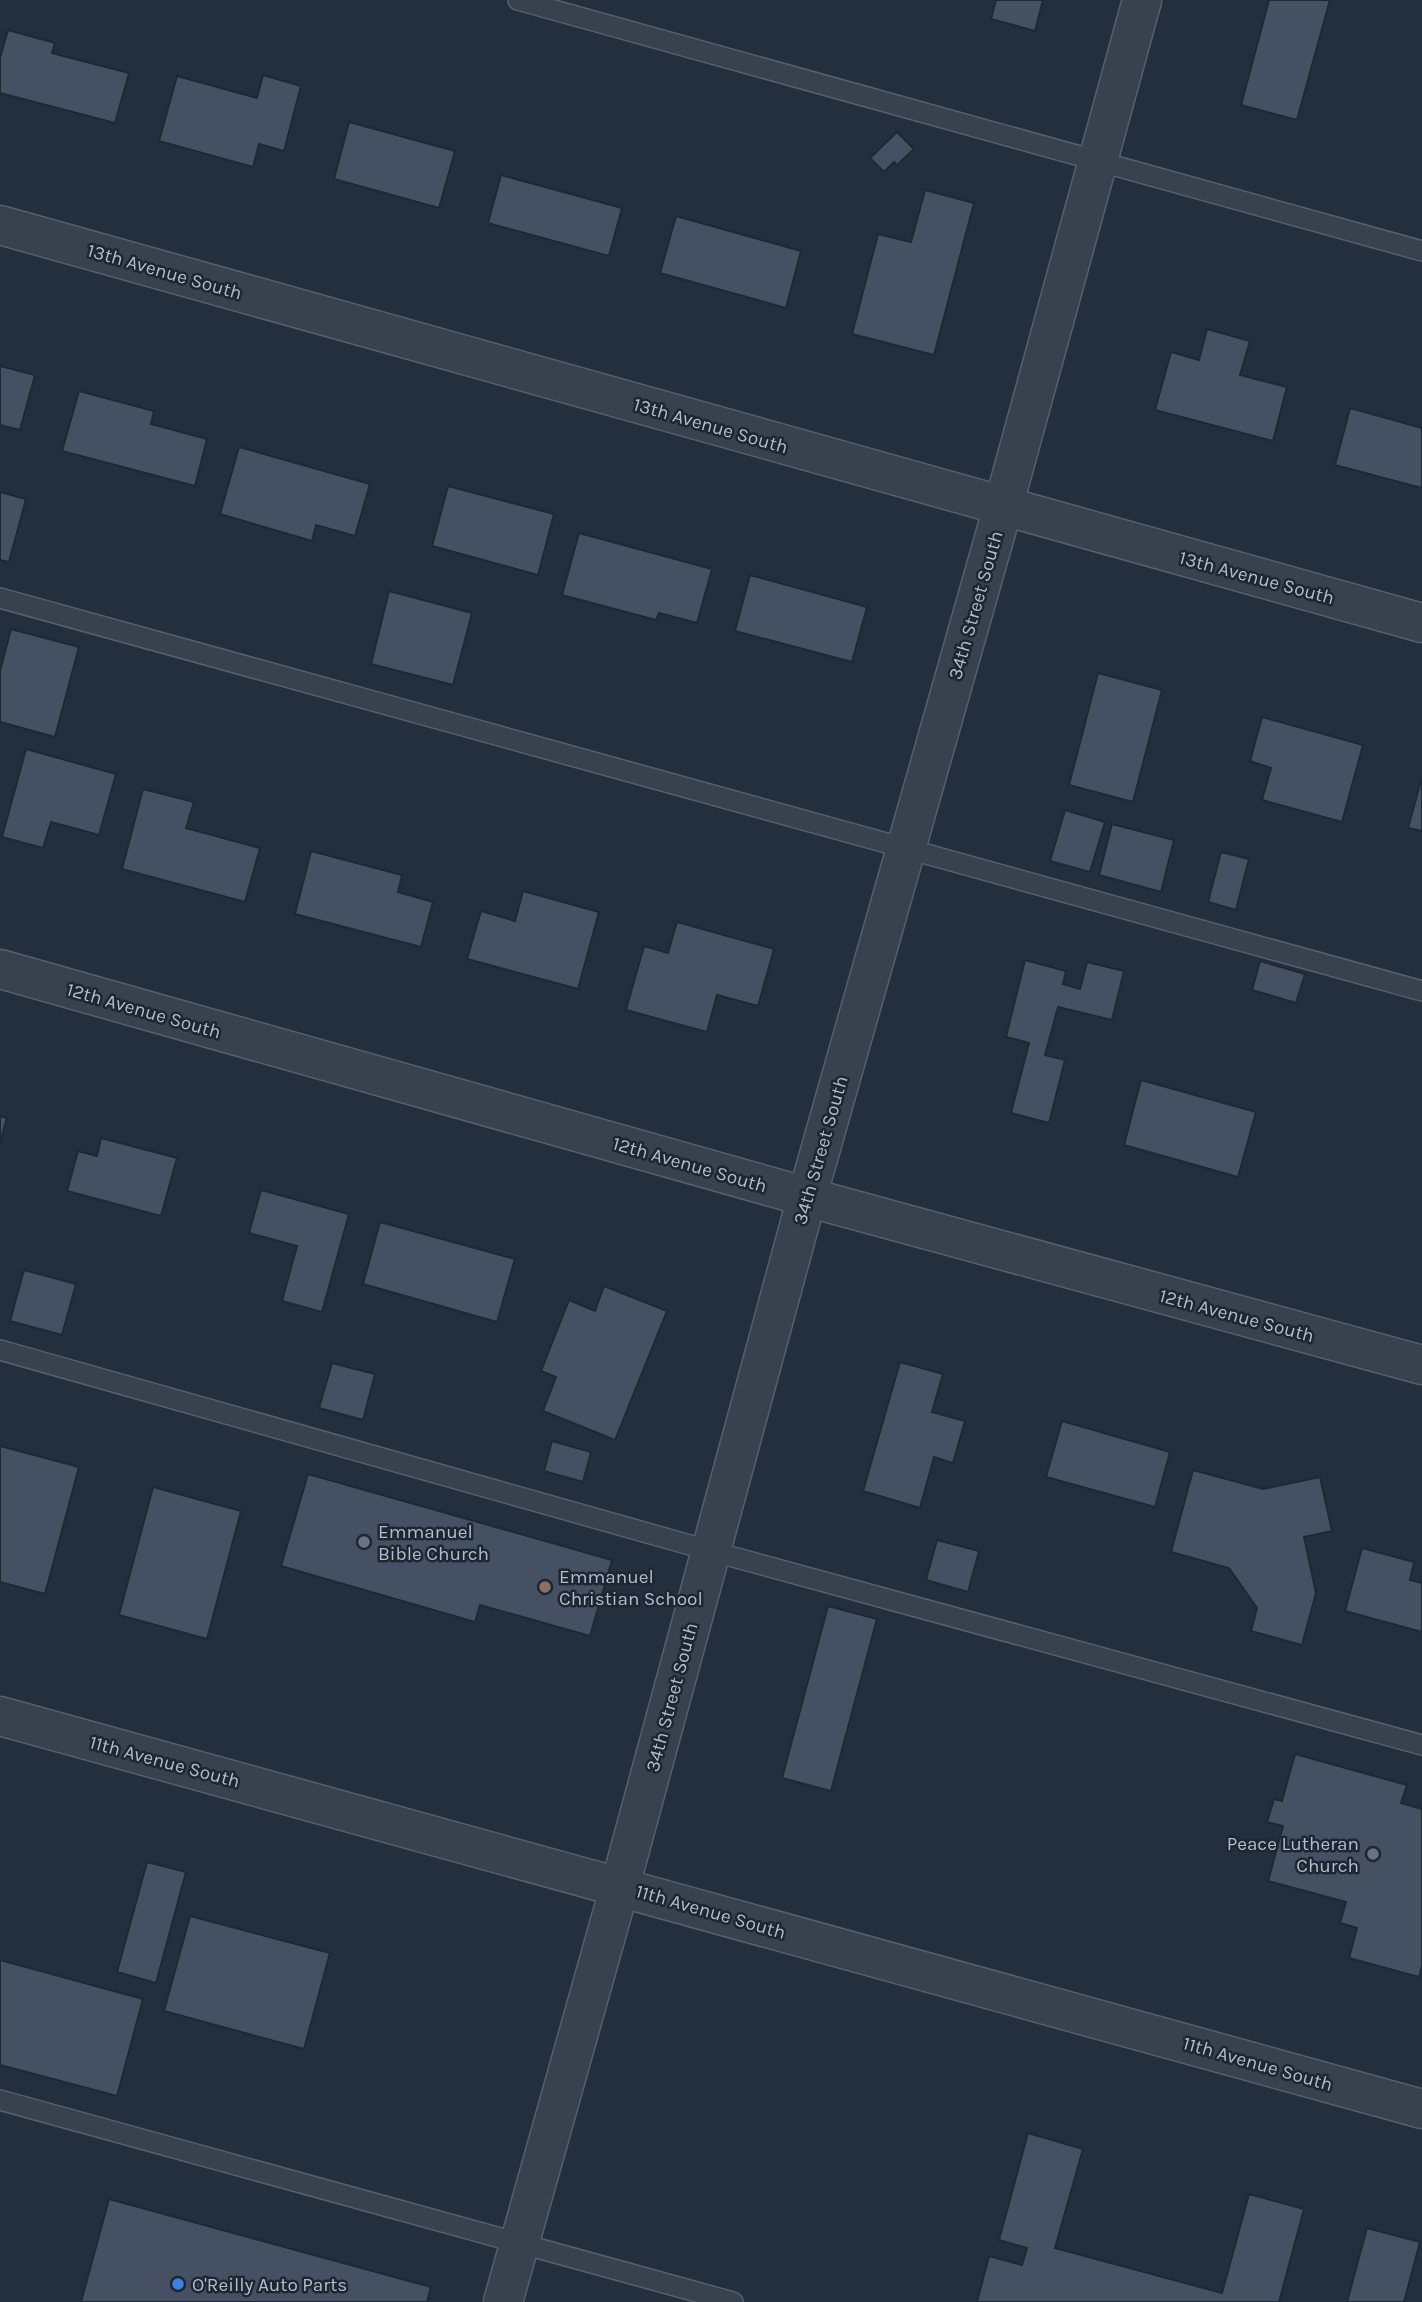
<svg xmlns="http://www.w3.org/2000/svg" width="1422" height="2302" font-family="Karla,sans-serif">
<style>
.building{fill:#455162;stroke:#1f2835;stroke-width:2}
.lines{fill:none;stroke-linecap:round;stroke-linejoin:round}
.service-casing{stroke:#565f6c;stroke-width:22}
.minor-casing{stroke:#565f6c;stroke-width:41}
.service{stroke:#38414e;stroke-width:19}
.minor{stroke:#38414e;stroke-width:38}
.worship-dot{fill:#6b7280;stroke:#1d2633;stroke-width:2.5}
.education-dot{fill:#8d6e63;stroke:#1d2633;stroke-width:2.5}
.shop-dot{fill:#3f7fe0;stroke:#1d2633;stroke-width:2.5}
.labels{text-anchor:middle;stroke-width:5;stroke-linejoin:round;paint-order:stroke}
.street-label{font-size:19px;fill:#b4bcc9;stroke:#1d2633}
.poi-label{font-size:19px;fill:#b4bcc9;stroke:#1d2633;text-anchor:start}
</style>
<rect width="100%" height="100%" fill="#242f3e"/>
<!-- building -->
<g class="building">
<path d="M996,0H1043L1035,31L991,19Z"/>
<path d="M1269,0H1330L1297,120L1241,105Z"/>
<path d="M8,30L55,43L52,53L129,73L115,123L0,93V58Z"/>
<path d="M263,75L301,86L284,151L259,144L253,167L159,141L177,76L257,98Z"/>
<path d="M349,122L455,151L439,208L334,179Z"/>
<path d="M897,132L914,149L897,165L894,162L884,172L870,158Z"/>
<path d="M501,175L622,208L609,256L488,223Z"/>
<path d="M925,190L974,203L934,355L852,334L878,234L911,242Z"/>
<path d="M676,216L801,251L786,308L660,273Z"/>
<path d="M1207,329L1250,341L1240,375L1287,387L1273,441L1155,410L1171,352L1199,360Z"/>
<path d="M0,366L35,375L20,430L0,425Z"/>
<path d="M79,391L154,411L151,424L207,439L195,486L62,451Z"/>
<path d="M1350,408L1422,428V488L1335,465Z"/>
<path d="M239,447L370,484L355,536L316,525L312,541L220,514Z"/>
<path d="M448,486L554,514L538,575L432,546Z"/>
<path d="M0,492L26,499L9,562L0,560Z"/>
<path d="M579,533L712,569L697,623L659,613L656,620L562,595Z"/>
<path d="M750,575L867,607L852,662L735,631Z"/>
<path d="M389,591L472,613L453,685L371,664Z"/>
<path d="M11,629L79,647L55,737L0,722V671Z"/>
<path d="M1098,673L1162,690L1133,802L1069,785Z"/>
<path d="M1262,717L1363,745L1342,822L1262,800L1271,768L1250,761Z"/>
<path d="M26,749L116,774L99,835L51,822L43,848L2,837Z"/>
<path d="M1422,777V831L1408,828Z"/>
<path d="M143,789L194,802L186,828L260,848L245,902L122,869Z"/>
<path d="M1065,810L1105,822L1090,872L1050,861Z"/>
<path d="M1112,824L1174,840L1161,892L1099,875Z"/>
<path d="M311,851L402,875L398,892L433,902L421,947L295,914Z"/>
<path d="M1221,852L1249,859L1236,910L1208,902Z"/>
<path d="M523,891L599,912L578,989L467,959L481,911L515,921Z"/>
<path d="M677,922L774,949L758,1006L717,995L707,1032L626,1010L644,946L668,953Z"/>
<path d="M1025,960L1066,971L1063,984L1080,989L1087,962L1124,971L1112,1020L1058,1007L1045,1055L1065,1060L1049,1123L1011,1113L1029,1043L1006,1037Z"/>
<path d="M1260,961L1305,974L1296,1003L1252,990Z"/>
<path d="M1141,1080L1256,1112L1238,1177L1124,1145Z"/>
<path d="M0,1116L7,1118L0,1143Z"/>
<path d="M101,1138L177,1158L161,1216L67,1191L78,1151L97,1156Z"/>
<path d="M261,1190L349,1214L322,1312L282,1301L297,1246L249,1233Z"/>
<path d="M380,1222L515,1259L497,1322L363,1284Z"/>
<path d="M24,1270L76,1284L62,1335L10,1321Z"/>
<path d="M604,1286L667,1311L615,1440L543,1411L556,1377L541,1371L569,1300L595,1311Z"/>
<path d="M900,1362L943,1374L932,1412L965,1421L953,1463L934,1457L920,1508L863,1491Z"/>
<path d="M332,1363L375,1374L363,1420L319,1408Z"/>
<path d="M1062,1421L1170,1452L1155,1507L1046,1477Z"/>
<path d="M552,1441L591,1452L583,1482L544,1471Z"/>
<path d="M0,1446L79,1467L45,1594L0,1582Z"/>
<path d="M1193,1470L1263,1489L1320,1477L1332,1531L1304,1537L1316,1593L1302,1645L1251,1631L1257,1608L1229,1568L1171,1552Z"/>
<path d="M308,1474L612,1560L590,1636L480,1605L475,1622L281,1566Z"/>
<path d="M153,1487L241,1511L207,1639L119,1615Z"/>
<path d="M937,1540L979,1551L968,1592L926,1580Z"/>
<path d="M1362,1548L1414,1562L1410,1580L1422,1583V1632L1345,1611Z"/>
<path d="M828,1606L877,1619L831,1791L782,1778Z"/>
<path d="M1295,1754L1407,1785L1401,1803L1422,1809V1966L1419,1977L1349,1958L1357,1928L1340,1923L1346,1902L1268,1881L1283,1826L1267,1822L1274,1799L1282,1801Z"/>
<path d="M147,1862L186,1872L156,1983L117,1972Z"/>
<path d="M190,1916L330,1953L304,2049L164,2011Z"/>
<path d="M0,1960L143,1999L117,2096L0,2065Z"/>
<path d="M1028,2133L1083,2149L1055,2248L1222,2293L1249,2194L1304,2209L1279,2302H977L989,2256L1022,2265L1027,2248L999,2240Z"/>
<path d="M109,2199L431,2287L427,2302H81Z"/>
<path d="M1367,2228L1420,2242L1404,2302H1347Z"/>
</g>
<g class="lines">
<!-- service casing -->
<g class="service-casing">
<g id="service">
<path d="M518,0L1422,251"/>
<path d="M0,598L1422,991"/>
<path d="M0,1350L711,1551L1422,1745"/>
<path d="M0,2100L733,2302"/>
</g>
</g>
<!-- minor casing -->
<g class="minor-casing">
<g id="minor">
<path d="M0,225L1422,623"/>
<path d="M0,969L807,1197L1422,1365"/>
<path d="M0,1716L1422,2109"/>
<path d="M503,2302L620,1886L807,1197L1003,507L1142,0"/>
</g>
</g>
<!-- service -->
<use href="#service" class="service"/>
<!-- minor -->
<use href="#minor" class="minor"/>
</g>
<!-- markers -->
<g class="worship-dot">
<circle cx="364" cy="1542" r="7"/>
<circle cx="1373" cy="1854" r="7"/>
</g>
<circle class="education-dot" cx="545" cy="1587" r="7"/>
<circle class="shop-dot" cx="178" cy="2284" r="7"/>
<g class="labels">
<!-- street labels -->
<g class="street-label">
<text transform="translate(165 271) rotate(16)" y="7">13th Avenue South</text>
<text transform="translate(711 425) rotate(16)" y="7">13th Avenue South</text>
<text transform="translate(1257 577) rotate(15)" y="7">13th Avenue South</text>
<text transform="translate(975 605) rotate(-74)" y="7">34th Street South</text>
<text transform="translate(144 1010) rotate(16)" y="7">12th Avenue South</text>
<text transform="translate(820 1150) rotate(-74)" y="7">34th Street South</text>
<text transform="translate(690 1164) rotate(16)" y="7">12th Avenue South</text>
<text transform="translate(1237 1315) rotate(15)" y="7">12th Avenue South</text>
<text transform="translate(671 1697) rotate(-75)" y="7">34th Street South</text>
<text transform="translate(165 1761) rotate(15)" y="7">11th Avenue South</text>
<text transform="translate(711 1911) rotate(16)" y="7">11th Avenue South</text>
<text transform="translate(1258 2063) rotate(16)" y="7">11th Avenue South</text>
</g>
<!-- poi labels -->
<g class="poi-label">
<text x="378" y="1538">Emmanuel<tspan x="378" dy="22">Bible Church</tspan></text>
<text x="559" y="1583">Emmanuel<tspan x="559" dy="22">Christian School</tspan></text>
<text x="1359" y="1850" text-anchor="end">Peace Lutheran<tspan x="1359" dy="22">Church</tspan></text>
<text x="192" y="2291">O'Reilly Auto Parts</text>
</g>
</g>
</svg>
